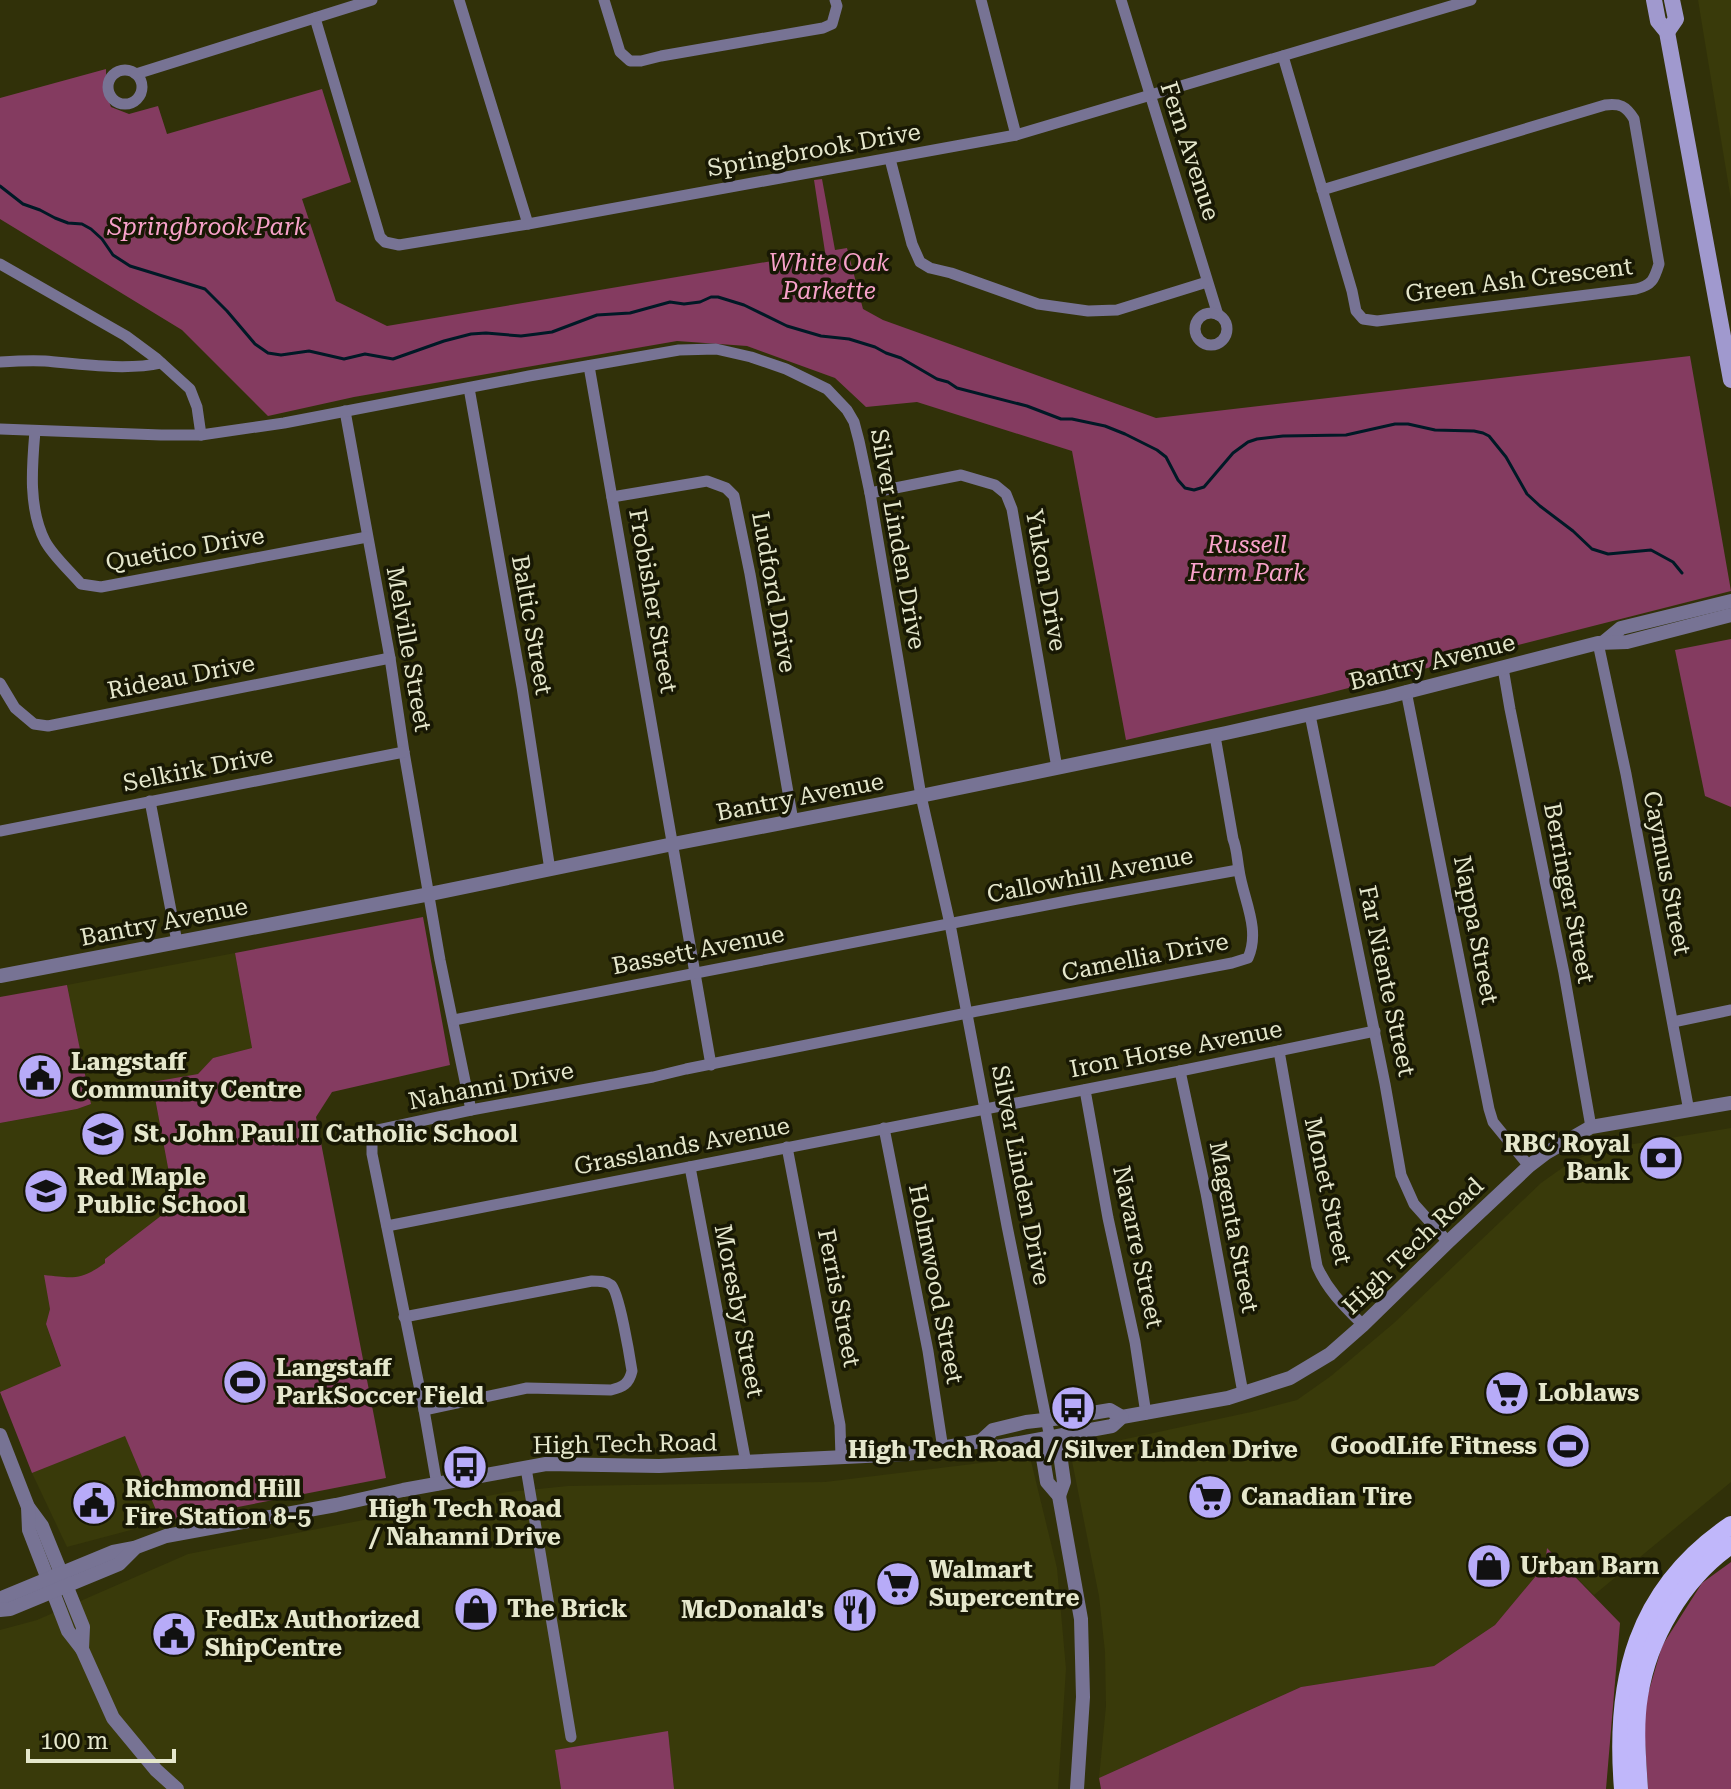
<svg xmlns="http://www.w3.org/2000/svg" width="1731" height="1789" font-family="'Roboto Serif',serif">
<style>
.built{fill:#393a0a}
.green{fill:#843b60}
.lines{fill:none;stroke-linecap:round;stroke-linejoin:round}
.stream{stroke:#001926;stroke-width:3}
.minor{stroke:#777394;stroke-width:11}
.tertiary{stroke:#777394;stroke-width:14}
.secondary{stroke:#a099ce;stroke-width:16}
.primary{stroke:#c0b7fa;stroke-width:18}
.labels{text-anchor:middle;stroke-width:7;stroke-linejoin:round;paint-order:stroke}
.street-label{font-size:24px;fill:#e5e7cc;stroke:#181804}
.park-label{font-size:24px;font-style:italic;fill:#f8a2ca;stroke:#181804}
.poi-label{font-size:24px;font-weight:bold;fill:#e5e7cc;stroke:#181804;text-anchor:start}
</style>
<rect width="100%" height="100%" fill="#313109"/>
<!-- built -->
<g class="built">
<path d="M1698,0H1731V200Z"/>
<path d="M235,953L252,1048L213,1058L198,1074L152,1082L175,1205L105,1259L106,1263L91,1274L75,1279L50,1309L46,1324L61,1367L0,1392V1123L77,1109L91,1104L67,985Z"/>
<path d="M1731,1128V1482L1594,1595L1547,1548L1545,1565L1495,1625L1434,1666L1301,1687L1099,1778L1106,1706L1105,1652L1099,1596L1070,1451L1251,1412L1297,1400L1331,1376L1394,1323L1541,1183L1572,1161L1603,1149Z"/>
<path d="M125,1435L161,1522L67,1547L32,1473Z"/>
<path d="M1030,1457L1057,1568L1066,1669L1058,1789H674L668,1732L555,1750L561,1789H0V1630L37,1620L188,1554L508,1492L568,1486L825,1482Z"/>
</g>
<!-- green -->
<g class="green">
<path d="M106,69V94L111,107L129,114L158,106L167,134L322,89L351,182L302,199L336,301L387,326L825,252L814,180L822,179L835,250L847,248L863,309L883,320L1156,418L1690,356L1731,591L1321,695L1126,740L1072,451L917,402L866,407L835,378L747,346L677,341L354,397L268,416L182,330L0,219V98Z"/>
<path d="M1731,639V807L1705,796L1675,650Z"/>
<path d="M423,917L450,1065L332,1092L316,1117L386,1478L161,1522L125,1436L32,1473L0,1392L61,1366L46,1324L50,1309L44,1275C73,1278 80,1281 105,1263V1259L175,1205L152,1082L198,1074L213,1058L252,1048L235,953Z"/>
<path d="M67,985L91,1104L77,1109L0,1123V997Z"/>
<path d="M1547,1548L1620,1623L1606,1789H1101L1099,1778L1301,1687L1434,1666L1495,1625L1545,1565Z"/>
<path d="M1731,1562V1789H1648L1643,1711L1662,1646L1702,1583Z"/>
<path d="M668,1731L674,1789H561L555,1750Z"/>
</g>
<g class="lines">
<!-- stream -->
<path class="stream" d="M0,186L23,204L40,210L55,218L68,223L82,224L91,229L102,239L113,255L130,266L205,289L227,311L255,344L268,353L281,355L309,351L344,359L365,354L393,359L444,341L471,334L486,333L521,336L537,334L552,332L597,315L630,313L670,302L684,304L700,302L711,297H718L744,305L787,326L821,336L849,339L875,347L886,353L901,358L937,379L948,382L957,388L1027,406L1061,419H1072L1105,426L1125,434L1157,450L1166,457L1178,480L1185,488L1194,490L1204,487L1233,453L1248,442L1257,439L1283,436L1346,435L1395,424H1408L1435,430L1474,431L1483,433L1489,436L1506,457L1527,494L1540,506L1573,531L1592,549L1608,554L1651,550L1673,562L1682,573"/>
<!-- minor -->
<g class="minor">
<path d="M459,0L528,224"/>
<path d="M604,0L620,52L630,61H641L661,56L823,28L832,24L837,6L835,0"/>
<path d="M981,0L1016,135"/>
<path d="M1121,0L1218,315"/>
<path d="M315,18L380,237L385,242L399,245L528,224L1016,135L1471,0"/>
<path d="M1283,56L1352,291L1356,311L1363,319L1377,321L1636,289C1652,285 1654,280 1659,264L1634,119C1626,106 1620,103 1605,105L1322,190"/>
<circle cx="125" cy="87" r="17"/>
<path d="M136,74L372,0"/>
<path d="M890,159L912,244L920,262L930,268L951,273L1038,304L1088,311L1117,310L1207,282"/>
<path d="M0,264L126,336L157,359L190,389L197,407L201,435"/>
<circle cx="1211" cy="329" r="16"/>
<path d="M0,362C15,361 30,360 45,361C80,364 126,371 161,363"/>
<path d="M589,366L711,1065"/>
<path d="M469,388L522,687L550,870"/>
<path d="M345,411L390,658L404,752L440,960L471,1110"/>
<path d="M0,429L161,435H201L284,423L529,376L679,350L716,349L751,357L786,369L827,389L847,410L854,422L859,441L870,493L921,796L950,924L1007,1226L1050,1438"/>
<path d="M35,431C32,466 28,508 45,541C53,556 70,571 81,584L101,587L367,537"/>
<path d="M870,493L961,475L995,485L1006,494L1012,509L1057,768"/>
<path d="M612,497L707,481L726,488L734,496L750,574L793,821"/>
<path d="M1598,643L1626,774L1689,1111"/>
<path d="M1503,668L1510,709L1564,973L1591,1127"/>
<path d="M0,683L15,708L34,724L48,726L390,658"/>
<path d="M1406,691L1489,1109L1493,1122L1529,1166"/>
<path d="M1310,715L1385,1084L1401,1175L1414,1204L1448,1242"/>
<path d="M150,801L177,942"/>
<path d="M0,831L404,752"/>
<path d="M454,1020L1077,899L1238,870"/>
<path d="M1673,1022L1731,1010"/>
<path d="M1279,1051L1317,1266C1327,1290 1345,1307 1363,1325"/>
<path d="M1180,1071L1206,1193L1243,1393"/>
<path d="M1085,1090L1108,1218L1135,1342L1146,1414"/>
<path d="M884,1128L928,1351L943,1449"/>
<path d="M787,1147L840,1425L841,1458"/>
<path d="M690,1167L746,1463"/>
<path d="M387,1226L1180,1071L1375,1031"/>
<path d="M404,1317L592,1281C599,1281 606,1281 611,1285C619,1291 630,1358 632,1371C629,1384 623,1387 611,1390L527,1388L424,1410"/>
<path d="M526,1468L571,1737"/>
<path d="M437,1485L424,1410L372,1154V1139L378,1130L471,1110L653,1077L686,1069L967,1013L1232,963L1248,958C1261,929 1243,899 1239,870C1237,859 1237,849 1233,839L1215,736"/>
</g>
<!-- tertiary -->
<g class="tertiary">
<path d="M1604,642L1621,628L1731,601"/>
<path d="M0,976L430,894L673,844L906,799L1226,733L1387,697L1598,643L1627,642L1731,615"/>
<path d="M0,1435L28,1507L42,1526L83,1627L82,1649"/>
<path d="M1050,1438L1042,1452L1047,1482L1059,1496L1081,1619L1083,1697L1077,1789"/>
<path d="M1050,1438L1059,1447L1064,1482L1059,1496"/>
<path d="M981,1441L997,1447L1112,1426L1122,1417L1228,1398L1290,1378L1330,1354L1363,1325L1448,1242L1529,1166L1546,1153L1591,1127L1731,1103"/>
<path d="M28,1507L29,1530L68,1631L82,1649L113,1718L156,1770L177,1789"/>
<path d="M0,1601L4,1597L113,1552L134,1548L166,1536L336,1505L403,1490L546,1464L659,1466L907,1454L981,1441L993,1430L1026,1422L1062,1418L1110,1410L1122,1417"/>
<path d="M0,1610L10,1609L119,1564L134,1549"/>
</g>
<!-- secondary -->
<g class="secondary">
<path d="M1654,0L1658,21L1667,32L1731,380"/>
<path d="M1667,32L1676,19L1672,0"/>
</g>
<!-- primary -->
<g class="primary">
<path d="M1623,1789C1614,1680 1636,1589 1731,1525"/>
<path d="M1639,1789C1637,1758 1634,1726 1639,1696C1648,1638 1683,1578 1731,1545"/>
</g>
</g>
<!-- icons -->
<defs>
<g id="civic-disc" transform="scale(2.3)"><circle r="9.5" fill="#b7abf8" stroke="#181804"/><path d="M-.6-6.5H3V-4.5H.6V-3L4-1V1h2V6H-6V1h2V-1L-.6-3ZM-1.2 2.5V6h2.4V2.5Z" fill="#111"/></g>
<g id="school-disc" transform="scale(2.3)"><circle r="9.5" fill="#b7abf8" stroke="#181804"/><path d="M0-5L7-2L0 1L-7-2ZM-4 1L0 2.5L4 1V4Q0 6-4 4Z" fill="#111"/></g>
<g id="bank-disc" transform="scale(2.3)"><circle r="9.5" fill="#b7abf8" stroke="#181804"/><path d="M-6-4H6V4H-6ZM0-2.3a2.3 2.3 0 1 0 0 4.6a2.3 2.3 0 1 0 0-4.6Z" fill="#111"/></g>
<g id="stadium-disc" transform="scale(2.3)"><circle r="9.5" fill="#b7abf8" stroke="#181804"/><path d="M0-5a6.5 5 0 1 0 0 10a6.5 5 0 1 0 0-10ZM-3.5-1.8h7v3.6h-7Z" fill="#111"/></g>
<g id="supermarket-disc" transform="scale(2.3)"><circle r="9.5" fill="#b7abf8" stroke="#181804"/><path d="M-6-5.5h2.5l.6 2H6L4.5 2H-2.5L-4.4-4H-6ZM-1.5 3.2a1.3 1.3 0 1 0 .1 0ZM3 3.2a1.3 1.3 0 1 0 .1 0Z" fill="#111"/></g>
<g id="bus-disc" transform="scale(2.3)"><circle r="9.5" fill="#b7abf8" stroke="#181804"/><path d="M-5-6H5V4H4V6H2V4H-2V6H-4V4H-5ZM-3.5-4V0h7V-4ZM-3.5 1.2v1.5H-2V1.2ZM2 1.2v1.5H3.5V1.2Z" fill="#111"/></g>
<g id="shop-disc" transform="scale(2.3)"><circle r="9.5" fill="#b7abf8" stroke="#181804"/><path d="M-5-2.5h2.3a2.7 3.5 0 0 1 5.4 0H5L5.5 6h-11ZM-1.5-2.5h3a1.5 2.3 0 0 0-3 0Z" fill="#111"/></g>
<g id="restaurant-disc" transform="scale(2.3)"><circle r="9.5" fill="#b7abf8" stroke="#181804"/><path d="M-5-6h1v4h1v-4h1v4h1v-4h1v5L-1.5 .5V6h-2V.5L-5-1ZM5-6V6H3V1.5H1.5Q1.5-4 5-6Z" fill="#111"/></g>
</defs>
<g fill-rule="evenodd">
<use href="#civic-disc" x="40" y="1076"/>
<use href="#school-disc" x="103" y="1134"/>
<use href="#bank-disc" x="1661" y="1158"/>
<use href="#school-disc" x="46" y="1191"/>
<use href="#stadium-disc" x="245" y="1382"/>
<use href="#supermarket-disc" x="1507" y="1393"/>
<use href="#bus-disc" x="1073" y="1408"/>
<use href="#stadium-disc" x="1568" y="1446"/>
<use href="#bus-disc" x="465" y="1467"/>
<use href="#supermarket-disc" x="1210" y="1497"/>
<use href="#civic-disc" x="94" y="1503"/>
<use href="#shop-disc" x="1489" y="1566"/>
<use href="#supermarket-disc" x="898" y="1584"/>
<use href="#shop-disc" x="476" y="1609"/>
<use href="#restaurant-disc" x="855" y="1610"/>
<use href="#civic-disc" x="174" y="1634"/>
</g>
<g class="labels">
<!-- street labels -->
<g class="street-label">
<text transform="translate(814 150) rotate(-10)" y="8">Springbrook Drive</text>
<text transform="translate(1190 151) rotate(72)" y="8">Fern Avenue</text>
<text transform="translate(1519 280) rotate(-7)" y="8">Green Ash Crescent</text>
<text transform="translate(898 539) rotate(80)" y="8">Silver Linden Drive</text>
<text transform="translate(185 549) rotate(-10)" y="8">Quetico Drive</text>
<text transform="translate(1046 580) rotate(80)" y="8">Yukon Drive</text>
<text transform="translate(774 592) rotate(80)" y="8">Ludford Drive</text>
<text transform="translate(653 601) rotate(80)" y="8">Frobisher Street</text>
<text transform="translate(532 625) rotate(80)" y="8">Baltic Street</text>
<text transform="translate(409 649) rotate(80)" y="8">Melville Street</text>
<text transform="translate(1432 662) rotate(-14)" y="8">Bantry Avenue</text>
<text transform="translate(181 677) rotate(-11)" y="8">Rideau Drive</text>
<text transform="translate(198 769) rotate(-11)" y="8">Selkirk Drive</text>
<text transform="translate(800 797) rotate(-11)" y="8">Bantry Avenue</text>
<text transform="translate(1667 873) rotate(79)" y="8">Caymus Street</text>
<text transform="translate(1090 875) rotate(-11)" y="8">Callowhill Avenue</text>
<text transform="translate(1569 893) rotate(79)" y="8">Berringer Street</text>
<text transform="translate(164 922) rotate(-11)" y="8">Bantry Avenue</text>
<text transform="translate(1476 930) rotate(79)" y="8">Nappa Street</text>
<text transform="translate(698 950) rotate(-11)" y="8">Bassett Avenue</text>
<text transform="translate(1145 957) rotate(-11)" y="8">Camellia Drive</text>
<text transform="translate(1387 981) rotate(78)" y="8">Far Niente Street</text>
<text transform="translate(1176 1049) rotate(-11)" y="8">Iron Horse Avenue</text>
<text transform="translate(491 1086) rotate(-11)" y="8">Nahanni Drive</text>
<text transform="translate(682 1146) rotate(-11)" y="8">Grasslands Avenue</text>
<text transform="translate(1021 1175) rotate(79)" y="8">Silver Linden Drive</text>
<text transform="translate(1328 1191) rotate(78)" y="8">Monet Street</text>
<text transform="translate(1234 1227) rotate(79)" y="8">Magenta Street</text>
<text transform="translate(1413 1246) rotate(-44)" y="8">High Tech Road</text>
<text transform="translate(1138 1247) rotate(78)" y="8">Navarre Street</text>
<text transform="translate(936 1284) rotate(79)" y="8">Holmwood Street</text>
<text transform="translate(839 1298) rotate(79)" y="8">Ferris Street</text>
<text transform="translate(739 1311) rotate(79)" y="8">Moresby Street</text>
<text transform="translate(625 1444) rotate(-1)" y="8">High Tech Road</text>
</g>
<!-- park labels -->
<g class="park-label">
<text x="207" y="235">Springbrook Park</text>
<text x="829" y="271">White Oak<tspan x="829" dy="28">Parkette</tspan></text>
<text x="1247" y="553">Russell<tspan x="1247" dy="28">Farm Park</tspan></text>
</g>
<!-- poi labels -->
<g class="poi-label">
<text x="71" y="1070">Langstaff<tspan x="71" dy="28">Community Centre</tspan></text>
<text x="134" y="1142">St. John Paul II Catholic School</text>
<text x="1630" y="1152" text-anchor="end">RBC Royal<tspan x="1630" dy="28">Bank</tspan></text>
<text x="77" y="1185">Red Maple<tspan x="77" dy="28">Public School</tspan></text>
<text x="276" y="1376">Langstaff<tspan x="276" dy="28">ParkSoccer Field</tspan></text>
<text x="1538" y="1401">Loblaws</text>
<text x="1537" y="1454" text-anchor="end">GoodLife Fitness</text>
<text x="1073" y="1458" text-anchor="middle">High Tech Road / Silver Linden Drive</text>
<text x="125" y="1497">Richmond Hill<tspan x="125" dy="28">Fire Station 8-5</tspan></text>
<text x="1241" y="1505">Canadian Tire</text>
<text x="465" y="1517" text-anchor="middle">High Tech Road<tspan x="465" dy="28">/ Nahanni Drive</tspan></text>
<text x="1520" y="1574">Urban Barn</text>
<text x="929" y="1578">Walmart<tspan x="929" dy="28">Supercentre</tspan></text>
<text x="507" y="1617">The Brick</text>
<text x="824" y="1618" text-anchor="end">McDonald's</text>
<text x="205" y="1628">FedEx Authorized<tspan x="205" dy="28">ShipCentre</tspan></text>
</g>
</g>
<!-- scale -->
<path d="M28 1749v12h146v-12" fill="none" stroke="#e5e7cc" stroke-width="4"/>
<text x="40" y="1749" font-size="24" fill="#e5e7cc" stroke="#181804" stroke-width="6" paint-order="stroke">100 m</text>
</svg>
